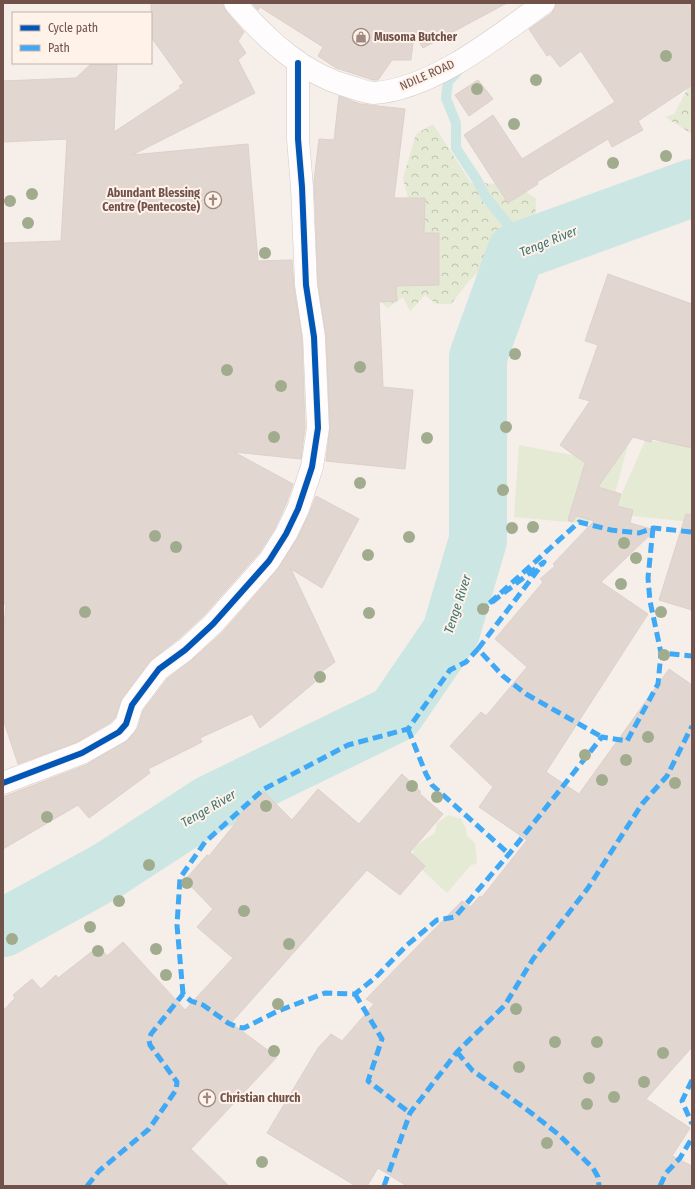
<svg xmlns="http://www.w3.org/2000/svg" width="695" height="1189" font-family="'Fira Sans Condensed',sans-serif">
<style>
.grass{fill:#e5ead4}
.forest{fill:url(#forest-crowns)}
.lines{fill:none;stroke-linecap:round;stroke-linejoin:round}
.stream{stroke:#cbe6e3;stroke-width:10}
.river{stroke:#cbe6e3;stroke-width:58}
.building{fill:#e1d6d0;stroke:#ded0cb}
.street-casing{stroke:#d4cac6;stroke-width:23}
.street{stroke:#fefcfc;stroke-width:22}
.quiet{stroke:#3fa9f5;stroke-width:5;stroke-dasharray:10 5;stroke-linecap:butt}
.cycleway-casing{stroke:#fef2e9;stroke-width:8}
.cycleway{stroke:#0057b8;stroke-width:6}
.tree{fill:#a1ac8e}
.labels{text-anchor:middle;stroke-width:4;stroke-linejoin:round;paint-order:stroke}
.poi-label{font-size:12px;font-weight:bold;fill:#71524b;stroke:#fef2e9;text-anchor:start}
.street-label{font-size:12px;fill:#71524b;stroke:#fef2e9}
.water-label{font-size:13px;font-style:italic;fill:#407676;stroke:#fef2e9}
</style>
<defs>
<pattern id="forest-crowns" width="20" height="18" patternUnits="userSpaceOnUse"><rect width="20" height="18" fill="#e5ead4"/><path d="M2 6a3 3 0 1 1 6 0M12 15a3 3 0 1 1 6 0" fill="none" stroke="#bec0ae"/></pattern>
</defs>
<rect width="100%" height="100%" fill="#f5eee9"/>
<!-- grass -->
<g class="grass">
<path d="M645,441L692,443V522L613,514Z"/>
<path d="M628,444L611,508L593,504L589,524L514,517L519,445L582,457Z"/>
<path d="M449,815L461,819L466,828L467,836L475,843L477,863L470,866L447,893L412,860L414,847L435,833L437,823Z"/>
</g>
<!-- forest -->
<g class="forest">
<path d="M692,85V134L665,117L674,114L689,86Z"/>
<path d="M433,124L471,183L512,184L536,198L535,227L505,233L494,255L470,280L451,304H436L425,295L410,311L403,297L388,308L368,290L410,207L403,178L416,134Z"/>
</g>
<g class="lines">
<!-- stream -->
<path class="stream" d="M458,71L448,82L446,98L456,123V148L477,180L485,196L510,227L516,252"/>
<!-- river -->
<path class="river" d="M3,928L107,871L210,804L395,714L451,632L478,540V357L516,252L692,188"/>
</g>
<!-- building -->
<g class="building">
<path d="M151,3H223L226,11L244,32L238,41L246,53L238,60L255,93L132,155L248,144L258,261L292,260L294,287L302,338L305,427L301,459L234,452L293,484L286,504L275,528L259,553L204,615L177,640L149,662L122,698L115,718L111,722L77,742L18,764L3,719V638L6,604H3V243L61,241L67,139L3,142V81L76,78L92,63H117L114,132L181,88L179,86L184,83L151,37Z"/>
<path d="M252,3H507L423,48L414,34L411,60H392L378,80H373L336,68L318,56L323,47L260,7L258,10Z"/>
<path d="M556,3H692V85L638,121L643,130L612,147L608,139L537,182L538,184L508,203L464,135L493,115L522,159L615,102L581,51L560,67L550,54L547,56L529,29L552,13Z"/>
<path d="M478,80L493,99L469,116L455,95Z"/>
<path d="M339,96L360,104L405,109L394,198H425L424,233H439V285L396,286L397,301L379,302L383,387L413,390L405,469L326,461L330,427L326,336L318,284L314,181L319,139L334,140Z"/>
<path d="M608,274L692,304V448L652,439L651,442L633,437L598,487L621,494L617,506L633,510L630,523L655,530L601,582L648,614L546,772L579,794L669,669L692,685V1047L646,1099L690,1128L672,1156L692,1166V1186H407L378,1168L367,1186H356L267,1133L318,1048L331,1034L342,1041L374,1004L366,999L462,901L470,907L480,896L482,897L527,840L479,807L493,787L450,746L481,712L486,716L527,667L495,639L543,582L540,579L555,566L553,564L594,521L577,516L572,522L568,520L585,463L560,445L590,401L579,398L598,345L585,341Z"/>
<path d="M316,496L359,519L322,588L291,569L335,662L312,679L315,682L260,728L252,714L200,738L202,742L148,769L150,773L89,818L78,805L3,849V797L86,765L128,740L138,728L143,711L168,678L193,659L222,633L278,569L297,539L309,514Z"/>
<path d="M686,514L692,515V610L659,600Z"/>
<path d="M402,774L421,792L419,793L443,814L410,852L425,866L400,895L367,870L231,1023L277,1057L191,1149L229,1186H3V1011L15,998L13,995L32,979L41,989L56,975L58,978L99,946L107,956L123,942L185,1010L233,958L197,927L213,909L185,880L207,855L209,856L238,820L237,818L263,791L292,820L318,789L359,824Z"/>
</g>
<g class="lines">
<!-- street casing -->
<g class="street-casing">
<g id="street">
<path d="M235,3C268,41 304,75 354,88C360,90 368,93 374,93C433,89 498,36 544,3"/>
<path d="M3,783L82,753L119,732L126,724L132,705L159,669L185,650L213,624L269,561L286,534L298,509L312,467L318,428L314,337L306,285L302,187L298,139V63"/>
</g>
</g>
<!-- street -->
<use href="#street" class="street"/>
<!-- quiet -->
<g class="quiet">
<path d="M653,528L648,578L650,601L661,653L692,656"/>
<path d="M478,649L544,562L483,609L579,522L611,530L639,533L653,528L692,532"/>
<path d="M408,729L426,774L432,785L509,854"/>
<path d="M183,994L177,925L180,878L205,842L264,789L348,745L408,729L450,670L466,662L478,649L503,676L526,694L602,737"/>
<path d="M355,994L382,1039L368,1081L410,1113"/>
<path d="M457,1052L472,1070L530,1112L558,1134L593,1168L598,1177L599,1186"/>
<path d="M692,1080L682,1101L692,1124"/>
<path d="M87,1186L99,1171L149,1129L176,1090L177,1082L150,1045L149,1040L151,1034L183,994L191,1001L203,1005L228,1023L237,1027L244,1028L278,1011L325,993L355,994L376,977L407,945L437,920L455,917L509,854L602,737L627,741L658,684L661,653"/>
<path d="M384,1186L410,1113L457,1052L505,1005L533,959L588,888L642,804L667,776L692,726"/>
<path d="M660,1186L666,1173L680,1158L692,1138"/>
</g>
<!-- cycleway casing -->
<g class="cycleway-casing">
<path id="cycleway" d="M3,783L82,753L119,732L126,724L132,705L159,669L185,650L213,624L269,561L286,534L298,509L312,467L318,428L314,337L306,285L302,187L298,139V63"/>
</g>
<!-- cycleway -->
<use href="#cycleway" class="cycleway"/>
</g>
<!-- trees -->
<g class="tree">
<circle cx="666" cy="56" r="6"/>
<circle cx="536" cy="80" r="6"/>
<circle cx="477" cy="89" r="6"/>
<circle cx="514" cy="124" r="6"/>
<circle cx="666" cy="156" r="6"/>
<circle cx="613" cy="163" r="6"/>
<circle cx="32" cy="194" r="6"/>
<circle cx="10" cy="201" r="6"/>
<circle cx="28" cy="223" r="6"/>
<circle cx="265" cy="253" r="6"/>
<circle cx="515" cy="354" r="6"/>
<circle cx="360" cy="367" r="6"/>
<circle cx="227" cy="370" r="6"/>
<circle cx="281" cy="386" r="6"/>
<circle cx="506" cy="427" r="6"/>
<circle cx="274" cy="437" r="6"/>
<circle cx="427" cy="438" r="6"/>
<circle cx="360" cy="483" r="6"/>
<circle cx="503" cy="490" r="6"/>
<circle cx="533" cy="527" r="6"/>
<circle cx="512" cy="528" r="6"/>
<circle cx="155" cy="536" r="6"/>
<circle cx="409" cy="537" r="6"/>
<circle cx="624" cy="543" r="6"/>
<circle cx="176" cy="547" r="6"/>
<circle cx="368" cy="555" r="6"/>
<circle cx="636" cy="558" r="6"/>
<circle cx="621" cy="584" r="6"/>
<circle cx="483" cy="609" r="6"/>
<circle cx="85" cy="612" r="6"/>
<circle cx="661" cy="612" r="6"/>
<circle cx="369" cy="613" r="6"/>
<circle cx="664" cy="655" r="6"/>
<circle cx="320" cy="677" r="6"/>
<circle cx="648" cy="737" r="6"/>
<circle cx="585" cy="755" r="6"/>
<circle cx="626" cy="760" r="6"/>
<circle cx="602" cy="780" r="6"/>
<circle cx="675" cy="783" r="6"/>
<circle cx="412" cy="786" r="6"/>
<circle cx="437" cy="797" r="6"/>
<circle cx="266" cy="806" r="6"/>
<circle cx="47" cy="817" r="6"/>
<circle cx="149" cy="865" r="6"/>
<circle cx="187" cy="883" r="6"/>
<circle cx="119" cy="901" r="6"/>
<circle cx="244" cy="911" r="6"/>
<circle cx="90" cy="927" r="6"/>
<circle cx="12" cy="939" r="6"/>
<circle cx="289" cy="944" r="6"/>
<circle cx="156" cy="949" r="6"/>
<circle cx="98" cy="951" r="6"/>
<circle cx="166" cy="975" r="6"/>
<circle cx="278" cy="1004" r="6"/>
<circle cx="516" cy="1009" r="6"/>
<circle cx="555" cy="1042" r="6"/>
<circle cx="597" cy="1042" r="6"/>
<circle cx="274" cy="1051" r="6"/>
<circle cx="663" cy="1053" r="6"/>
<circle cx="519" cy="1067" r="6"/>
<circle cx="589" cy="1078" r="6"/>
<circle cx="644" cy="1082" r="6"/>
<circle cx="614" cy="1097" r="6"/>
<circle cx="587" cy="1104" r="6"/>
<circle cx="547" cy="1143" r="6"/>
<circle cx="262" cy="1162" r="6"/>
</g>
<!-- icons -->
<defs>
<g id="shop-ring" transform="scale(0.9)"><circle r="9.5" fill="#fef2e9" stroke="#9f8982" stroke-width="1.5"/><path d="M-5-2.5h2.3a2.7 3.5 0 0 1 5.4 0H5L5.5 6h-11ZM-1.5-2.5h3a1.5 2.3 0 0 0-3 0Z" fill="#9f8982"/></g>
<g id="church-ring" transform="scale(0.9)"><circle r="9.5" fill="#fef2e9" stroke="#9f8982" stroke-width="1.5"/><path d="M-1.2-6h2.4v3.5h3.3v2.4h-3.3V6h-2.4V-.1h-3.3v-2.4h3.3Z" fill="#9f8982"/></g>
</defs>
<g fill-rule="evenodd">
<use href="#shop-ring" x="361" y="37"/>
<use href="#church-ring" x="213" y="200"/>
<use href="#church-ring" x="207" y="1098"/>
</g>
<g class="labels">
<!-- poi labels -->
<g class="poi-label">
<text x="374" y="41">Musoma Butcher</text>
<text x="200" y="197" text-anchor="end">Abundant Blessing<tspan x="200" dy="14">Centre (Pentecoste)</tspan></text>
<text x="220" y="1102">Christian church</text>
</g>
<!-- street labels -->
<g class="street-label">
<text transform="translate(427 75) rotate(-24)" y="4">NDILE ROAD</text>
</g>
<!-- water labels -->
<g class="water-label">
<text transform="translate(548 241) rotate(-22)" y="5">Tenge River</text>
<text transform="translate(457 604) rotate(-72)" y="5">Tenge River</text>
<text transform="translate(208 808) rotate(-30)" y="5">Tenge River</text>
</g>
</g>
<!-- border -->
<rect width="695" height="1189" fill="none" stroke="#71524b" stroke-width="8"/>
<!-- legend -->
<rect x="12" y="12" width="140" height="52" fill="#fef2e9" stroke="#c6b2aa"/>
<rect x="20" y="25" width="20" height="6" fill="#0057b8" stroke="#c6b2aa"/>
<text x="48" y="32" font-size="12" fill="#71524b">Cycle path</text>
<rect x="20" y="45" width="20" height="6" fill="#3fa9f5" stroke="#c6b2aa"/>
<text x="48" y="52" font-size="12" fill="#71524b">Path</text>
</svg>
